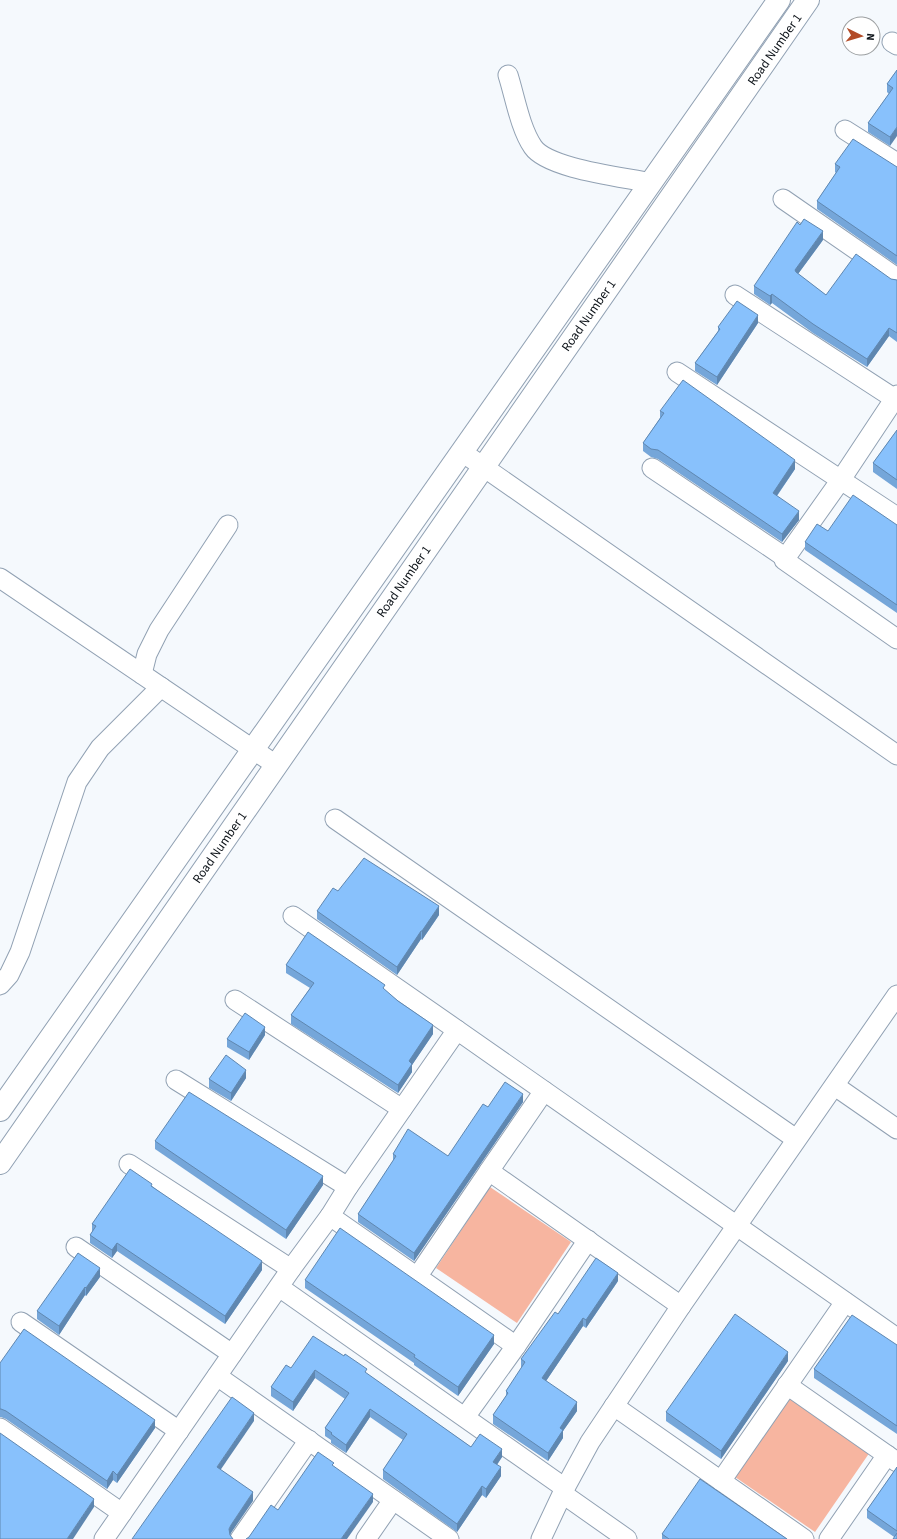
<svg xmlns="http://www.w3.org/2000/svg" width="897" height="1539" font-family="'Source Sans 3',sans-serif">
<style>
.green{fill:#f7b5a0}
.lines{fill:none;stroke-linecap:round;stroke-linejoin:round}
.minor-casing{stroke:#91a1b3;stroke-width:21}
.tertiary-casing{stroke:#91a1b3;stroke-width:24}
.minor{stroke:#fff;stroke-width:19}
.tertiary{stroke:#fff;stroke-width:22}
.wall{fill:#75a6d9}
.shaded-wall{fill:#5f87b0}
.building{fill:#88c1fc;stroke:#5f87b0}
.labels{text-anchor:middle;stroke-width:3;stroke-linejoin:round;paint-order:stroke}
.street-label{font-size:13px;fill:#0b1117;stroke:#fff}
</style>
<rect width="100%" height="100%" fill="#f5f9fd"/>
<!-- green -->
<g class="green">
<path d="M490,1187L571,1242L517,1323L436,1268Z"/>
<path d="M789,1397L870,1452L815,1532L735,1477Z"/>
</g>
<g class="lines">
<!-- minor casing -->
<g class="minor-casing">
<g id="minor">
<path d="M892,42L897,45"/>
<path d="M508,75C515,97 520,128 533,147C548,169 624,177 651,183"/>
<path d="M845,130L897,163"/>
<path d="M783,199L897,278"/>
<path d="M735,295L895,399"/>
<path d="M677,372L897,517"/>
<path d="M897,395L840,481L784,560L897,639"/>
<path d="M462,452L897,755"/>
<path d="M652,468L786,558"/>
<path d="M0,578L276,765"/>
<path d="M142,674L147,654L159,630L228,525"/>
<path d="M335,819L796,1139"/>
<path d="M293,916L457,1030"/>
<path d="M0,985L9,975L20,952L77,782L100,748L161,687"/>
<path d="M235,1000L402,1109"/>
<path d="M176,1080L348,1187"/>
<path d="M835,1086L897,1129"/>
<path d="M544,1091L489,1171L681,1306"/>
<path d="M129,1164L291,1269"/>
<path d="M330,1216L516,1346"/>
<path d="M76,1247L232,1354"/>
<path d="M417,1277L489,1171"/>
<path d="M279,1287L565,1488"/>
<path d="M21,1322L179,1431"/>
<path d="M217,1376L449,1539"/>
<path d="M787,1385L897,1462"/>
<path d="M614,1406L804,1539"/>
<path d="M465,1417L516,1346L588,1240"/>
<path d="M0,1428L122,1513"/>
<path d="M721,1481L845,1302"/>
<path d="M563,1494L627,1539"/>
<path d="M104,1539L291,1269L330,1216L348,1187L457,1030L897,1338"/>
<path d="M240,1539L309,1440"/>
<path d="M366,1539L393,1500"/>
<path d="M541,1539L565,1488L590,1442L681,1306L897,995"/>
<path d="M829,1539L887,1455"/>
</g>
</g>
<!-- tertiary casing -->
<g class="tertiary-casing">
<g id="tertiary">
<path d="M0,1110L779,0"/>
<path d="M0,1163L808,0"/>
</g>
</g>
<!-- minor -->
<use href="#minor" class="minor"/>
<!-- tertiary -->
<use href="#tertiary" class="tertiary"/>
</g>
<!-- wall -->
<g class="wall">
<path d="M897,70L890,146L868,132V123L889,94L887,92V84Z"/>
<path d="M835,164L897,167V265L817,209V201L836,173L835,172Z"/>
<path d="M823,240L798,274L826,295L891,279L897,280V342L889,336L867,367L813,333L772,303L770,305L754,294V286Z"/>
<path d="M758,323L717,385L695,371V363L718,331V327Z"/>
<path d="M660,411L795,469L777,496L799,520L782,542L658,459L651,457L643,451V443L660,418Z"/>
<path d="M897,430V489L873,472V463Z"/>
<path d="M897,525V613L805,550V542L828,531Z"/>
<path d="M338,891L439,915L422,940L421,939L397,975L317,919V911Z"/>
<path d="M286,965L385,990L433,1034L412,1065V1072L398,1093L291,1024V1015L310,988L286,973Z"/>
<path d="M265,1035L249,1060L227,1047V1039Z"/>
<path d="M246,1078L231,1101L209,1088V1079Z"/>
<path d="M523,1102L414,1261L358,1222V1214L393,1161V1154L448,1156L488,1107Z"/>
<path d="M155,1141L323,1185L286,1239L155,1149Z"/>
<path d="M152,1186L262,1270L225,1324L117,1251L112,1258L90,1243V1235L92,1232V1224Z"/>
<path d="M100,1277L86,1296L85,1295L59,1335L37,1319V1311Z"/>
<path d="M305,1280L494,1344L458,1396L414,1365V1363L305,1288Z"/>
<path d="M618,1281L586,1328L583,1326L546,1381L577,1411L563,1431V1438L548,1461L493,1424V1415L506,1396V1391L522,1368L521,1367V1359L558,1314Z"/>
<path d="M897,1345V1434L814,1378V1369Z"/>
<path d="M788,1361L721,1459L666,1421V1412Z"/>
<path d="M0,1363L155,1428L117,1483L113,1480L107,1489L6,1419L1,1417H0Z"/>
<path d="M291,1368L367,1374L471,1447L502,1457L497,1465L501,1476L486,1498L482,1495L457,1532L383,1479V1470L403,1440L370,1417L346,1453L331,1443V1440L325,1436V1428L345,1399L315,1378L293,1411L271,1396V1387Z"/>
<path d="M897,1467V1539L867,1518V1510Z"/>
<path d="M662,1534L787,1539H662Z"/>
</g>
<!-- shaded-wall -->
<g class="shaded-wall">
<path d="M897,127V136L890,146V137Z"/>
<path d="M823,231V240L795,278V270Z"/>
<path d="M772,294V303L770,305V296Z"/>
<path d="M758,315V323L717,385V377Z"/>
<path d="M889,328V336L867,367V359Z"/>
<path d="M795,460V469L773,501V493Z"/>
<path d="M799,511V520L782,542V534Z"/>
<path d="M439,906V915L422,940V931Z"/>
<path d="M421,931V939L397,975V967Z"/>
<path d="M433,1025V1034L412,1065V1072L398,1093V1085L409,1061Z"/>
<path d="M265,1027V1035L249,1060V1052Z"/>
<path d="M246,1070V1078L231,1101V1093Z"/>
<path d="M523,1094V1102L414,1261V1253Z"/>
<path d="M323,1176V1185L286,1239V1230Z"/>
<path d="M117,1243V1251L112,1258V1250Z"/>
<path d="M262,1261V1270L225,1324V1316Z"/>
<path d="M100,1268V1277L86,1296V1288Z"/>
<path d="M618,1273V1281L586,1328V1320Z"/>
<path d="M85,1287V1295L59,1335V1326Z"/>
<path d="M583,1318V1326L542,1387V1378Z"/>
<path d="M494,1335V1344L458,1396V1387Z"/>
<path d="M788,1352V1361L721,1459V1451Z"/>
<path d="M315,1370V1378L293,1411V1402Z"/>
<path d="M577,1402V1411L563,1431V1438L548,1461V1453L560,1428Z"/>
<path d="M370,1409V1417L346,1453V1445Z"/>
<path d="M254,1413V1421L217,1475V1467Z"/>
<path d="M155,1420V1428L117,1483V1475Z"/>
<path d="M502,1449V1457L493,1470V1462Z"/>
<path d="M501,1467V1476L486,1498V1489Z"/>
<path d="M113,1471V1480L107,1489V1481Z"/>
<path d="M482,1486V1495L457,1532V1524Z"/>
<path d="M253,1492V1501L231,1533L229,1538V1529L231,1525Z"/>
<path d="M373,1494V1502L347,1539H341Z"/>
<path d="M94,1499V1507L73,1539H67Z"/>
</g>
<!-- building -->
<g class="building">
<path d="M897,70V127L890,137L868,123L893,88L887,84Z"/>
<path d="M853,139L897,167V256L817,201L840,167L835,164Z"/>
<path d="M804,219L823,231L795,270L796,272L826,295L856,254L891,279L897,280V333L889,328L867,359L813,324L772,294L770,296L754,286L797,222L800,225Z"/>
<path d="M737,301L758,315L717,377L695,363L720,329L718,327Z"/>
<path d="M683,380L795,460L773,493L799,511L782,534L658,450L651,449L643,443L664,413L660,411Z"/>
<path d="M897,430V480L873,463Z"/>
<path d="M853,495L897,525V605L805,542L817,524L828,531Z"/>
<path d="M364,858L439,906L422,931H421L397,967L317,911L333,888L338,891Z"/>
<path d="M308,932L385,985L383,988L398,1001L433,1025L409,1061L412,1064L398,1085L291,1015L314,983L286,965Z"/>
<path d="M245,1013L265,1027L249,1052L227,1039Z"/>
<path d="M226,1055L246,1070L231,1093L209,1079Z"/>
<path d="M505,1082L523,1094L414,1253L358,1214L396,1156L393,1154L408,1129L448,1156L483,1104L488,1107Z"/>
<path d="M189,1092L323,1176L286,1230L155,1141Z"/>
<path d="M130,1169L152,1184L151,1186L262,1261L225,1316L117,1243L112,1250L90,1235L96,1226L92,1224Z"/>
<path d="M340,1228L494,1335L458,1387L414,1357L415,1355L305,1280Z"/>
<path d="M78,1253L100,1268L86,1288L85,1287L59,1326L37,1311Z"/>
<path d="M596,1258L618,1273L586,1320L583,1318L542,1378L577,1402L560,1428L563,1430L548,1453L493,1415L508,1393L506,1391L525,1362L521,1359L555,1312L558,1314Z"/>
<path d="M735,1314L788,1352L721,1451L666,1412Z"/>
<path d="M852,1315L897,1345V1426L814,1369Z"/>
<path d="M24,1329L155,1420L117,1475L113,1471L107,1481L6,1411L1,1409H0V1363Z"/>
<path d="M313,1336L344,1356L345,1354L367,1369L365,1372L471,1447L480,1434L502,1449L493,1462L501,1467L486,1489L482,1486L457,1524L383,1470L407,1434L370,1409L346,1445L331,1434L332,1433L325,1428L349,1393L315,1370L293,1402L271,1387L286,1365L291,1368Z"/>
<path d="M232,1397L254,1413L217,1467L253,1492L231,1525L229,1529L230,1535L233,1539H132Z"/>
<path d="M0,1433L94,1499L67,1539H0Z"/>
<path d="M318,1452L334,1463L332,1465L373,1494L341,1539H246L249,1537L271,1505L278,1510Z"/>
<path d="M897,1467V1531L867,1510Z"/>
<path d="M700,1479L787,1539H669L662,1534Z"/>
<path d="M897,1533V1539H893Z"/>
</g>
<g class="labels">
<!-- street labels -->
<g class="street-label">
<text transform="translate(774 49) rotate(-55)" y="5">Road Number 1</text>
<text transform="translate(588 315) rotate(-55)" y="5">Road Number 1</text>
<text transform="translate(403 581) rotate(-55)" y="5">Road Number 1</text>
<text transform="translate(219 847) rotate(-55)" y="5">Road Number 1</text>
</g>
</g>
<!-- north arrow -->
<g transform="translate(861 36) rotate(95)"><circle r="19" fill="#ffffff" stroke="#9da0a2"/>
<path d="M0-3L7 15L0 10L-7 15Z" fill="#b34b27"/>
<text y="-6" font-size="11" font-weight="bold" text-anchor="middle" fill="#0b1117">N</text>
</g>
</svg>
